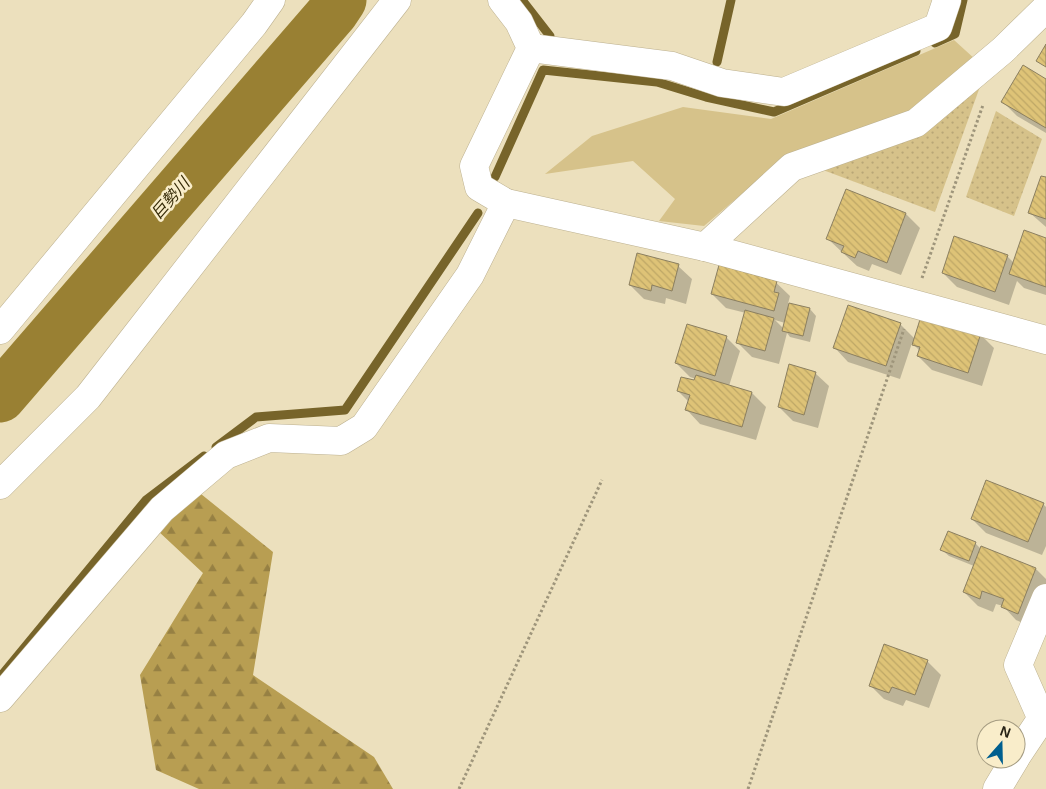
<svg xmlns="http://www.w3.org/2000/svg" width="1046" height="789" font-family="Helvetica,'Noto Sans JP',sans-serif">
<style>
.grass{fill:#d6c28a}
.forest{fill:url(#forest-firs)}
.garden{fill:url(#garden-dots)}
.shadow{fill:#0003;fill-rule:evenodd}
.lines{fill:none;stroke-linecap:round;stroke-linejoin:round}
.stream{stroke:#77642a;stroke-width:9}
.river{stroke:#998033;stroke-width:51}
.building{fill:url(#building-back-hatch);stroke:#8b7f60}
.minor-casing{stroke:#bcb08f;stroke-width:29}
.path{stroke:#9e957b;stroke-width:3;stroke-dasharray:2.5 2.5;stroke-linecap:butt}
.minor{stroke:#fff;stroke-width:28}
.labels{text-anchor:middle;stroke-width:5;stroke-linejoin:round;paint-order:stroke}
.water-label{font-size:16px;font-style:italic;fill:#362b08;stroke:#f9edca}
</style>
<defs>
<pattern id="forest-firs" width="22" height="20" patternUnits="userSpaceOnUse" patternTransform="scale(1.25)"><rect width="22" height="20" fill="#b89e52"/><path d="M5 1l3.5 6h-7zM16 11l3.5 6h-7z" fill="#968043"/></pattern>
<pattern id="garden-dots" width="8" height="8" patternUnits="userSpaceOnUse" patternTransform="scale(1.25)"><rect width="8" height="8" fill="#d6c28a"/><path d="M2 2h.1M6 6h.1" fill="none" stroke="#b8a676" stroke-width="1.8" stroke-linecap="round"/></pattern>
<pattern id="building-back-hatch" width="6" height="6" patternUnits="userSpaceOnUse" patternTransform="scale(1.25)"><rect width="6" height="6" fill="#dec377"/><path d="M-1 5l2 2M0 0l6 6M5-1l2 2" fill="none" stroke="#bea766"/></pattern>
</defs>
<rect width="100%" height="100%" fill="#ece0bd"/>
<!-- grass -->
<path class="grass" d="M954,40L976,60L916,117L783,159L704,226L659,221L675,199L633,161L545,174L592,136L683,107L771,119Z"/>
<!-- forest -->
<path class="forest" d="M201,494L273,552L253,675L374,757L393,789H199L156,770L140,675L203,573L157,530Z"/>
<!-- garden -->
<g class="garden">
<path d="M982,81L935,212L823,170Z"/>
<path d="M996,111L1042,139L1014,216L966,197Z"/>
</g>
<!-- shadow -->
<g class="shadow">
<path d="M1046,80V133L1017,116L1003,102Z"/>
<path d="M1046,179V227L1030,213Z"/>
<path d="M846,190L906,214L920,228L901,275L872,264L869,271L857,266L828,239Z"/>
<path d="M1046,239V295L1024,288L1017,281L1009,305L957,287L943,273L1007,256L1014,263Z"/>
<path d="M743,265L764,271L790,296L788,304L790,306L810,309L816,316L810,342L790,337L787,333L779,364L752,357L738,343L746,313L726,308L712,294L741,272ZM775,320L785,323L784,329Z"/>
<path d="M678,266L692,279L686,304L666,298L665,304L644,299L630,285Z"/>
<path d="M900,324L915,339L981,335L994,348L982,386L932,370L918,356L920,351L912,343L900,379L848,362L835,348Z"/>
<path d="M726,337L740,351L729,386L752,393L766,407L756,440L700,424L687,410L689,402L678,391L695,382L696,379L690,377L676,363Z"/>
<path d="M815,373L829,386L818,428L793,421L779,407Z"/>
<path d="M1043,504L1046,507V546L1042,555L986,533L972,519Z"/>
<path d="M975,543L981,549L1036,569L1046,579V591L1032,627L1016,620L1003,606L996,604L993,612L978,606L964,592L974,566L949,556L942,550Z"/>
<path d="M927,661L941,675L929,708L906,700L903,706L884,699L870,685Z"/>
</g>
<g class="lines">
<!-- stream -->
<g class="stream">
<path d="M522,0L550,36"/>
<path d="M935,43L955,34L963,0"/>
<path d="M717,62L731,0"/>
<path d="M495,177L543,70L657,82L706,97L774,112L916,51"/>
<path d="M216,447L256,417L345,410L478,213"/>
<path d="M2,675L146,500L204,456"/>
</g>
<!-- river -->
<path class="river" d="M0,397L333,12L341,0"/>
</g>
<!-- building -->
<g class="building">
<path d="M1046,44V67L1036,61Z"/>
<path d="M1023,65L1046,79V128L1001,102Z"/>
<path d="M1041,176L1046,177V219L1028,213Z"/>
<path d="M846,189L906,213L887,263L858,251L855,258L841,252L844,246L826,239Z"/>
<path d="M1024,230L1046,238V287L1009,274Z"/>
<path d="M954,236L1008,255L995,292L942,273Z"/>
<path d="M637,253L679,264L672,291L652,285L651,291L629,285Z"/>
<path d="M719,265L777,281L774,292L779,293L774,311L711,294Z"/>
<path d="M789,303L810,308L803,336L782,331Z"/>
<path d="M848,305L901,323L886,366L833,348Z"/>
<path d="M745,310L774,318L765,351L736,343Z"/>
<path d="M922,313L981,333L968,373L917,356L920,347L912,345Z"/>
<path d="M687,324L727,336L715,376L675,363Z"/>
<path d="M789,364L816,372L804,415L778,407Z"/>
<path d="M696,375L752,392L742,427L685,410L690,395L677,391L681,377L694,380Z"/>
<path d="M986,480L1044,503L1028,542L971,519Z"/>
<path d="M948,531L976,542L969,561L940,550Z"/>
<path d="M981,546L1036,568L1018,614L1001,607L1004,599L982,591L980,599L963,592Z"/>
<path d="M884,644L928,660L915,695L892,687L889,693L869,686Z"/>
</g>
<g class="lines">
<!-- minor casing -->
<g class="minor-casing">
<g id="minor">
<path d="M502,0L519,22L531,48L474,166L479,187L506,203L705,247L1046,340"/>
<path d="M531,48L672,66L722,83L784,92L938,27L947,0"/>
<path d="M705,247L792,167L916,123L1003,50L1046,8"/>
<path d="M0,330L254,24L271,0"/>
<path d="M0,485L88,397L397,0"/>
<path d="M0,698L162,509L226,455L269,438L341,441L364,427L470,275L506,203"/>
<path d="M1041,717L1018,665L1046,598"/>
<path d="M1016,757L1046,712"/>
<path d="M997,789L1015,759"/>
</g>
</g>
<!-- path -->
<g class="path">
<path d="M922,278L983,105"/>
<path d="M459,789L602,480"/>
<path d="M748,789L904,329"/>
</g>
<!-- minor -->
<use href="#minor" class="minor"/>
</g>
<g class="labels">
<!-- water labels -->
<g class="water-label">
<text transform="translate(170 198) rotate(-49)" y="6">巨勢川</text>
</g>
</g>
<!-- north arrow -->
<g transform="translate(1001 744) rotate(20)"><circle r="24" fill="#f9edca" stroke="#a59c82"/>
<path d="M0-4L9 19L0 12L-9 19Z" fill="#005f8f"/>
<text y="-8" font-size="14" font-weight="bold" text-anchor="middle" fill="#282316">N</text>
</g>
</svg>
